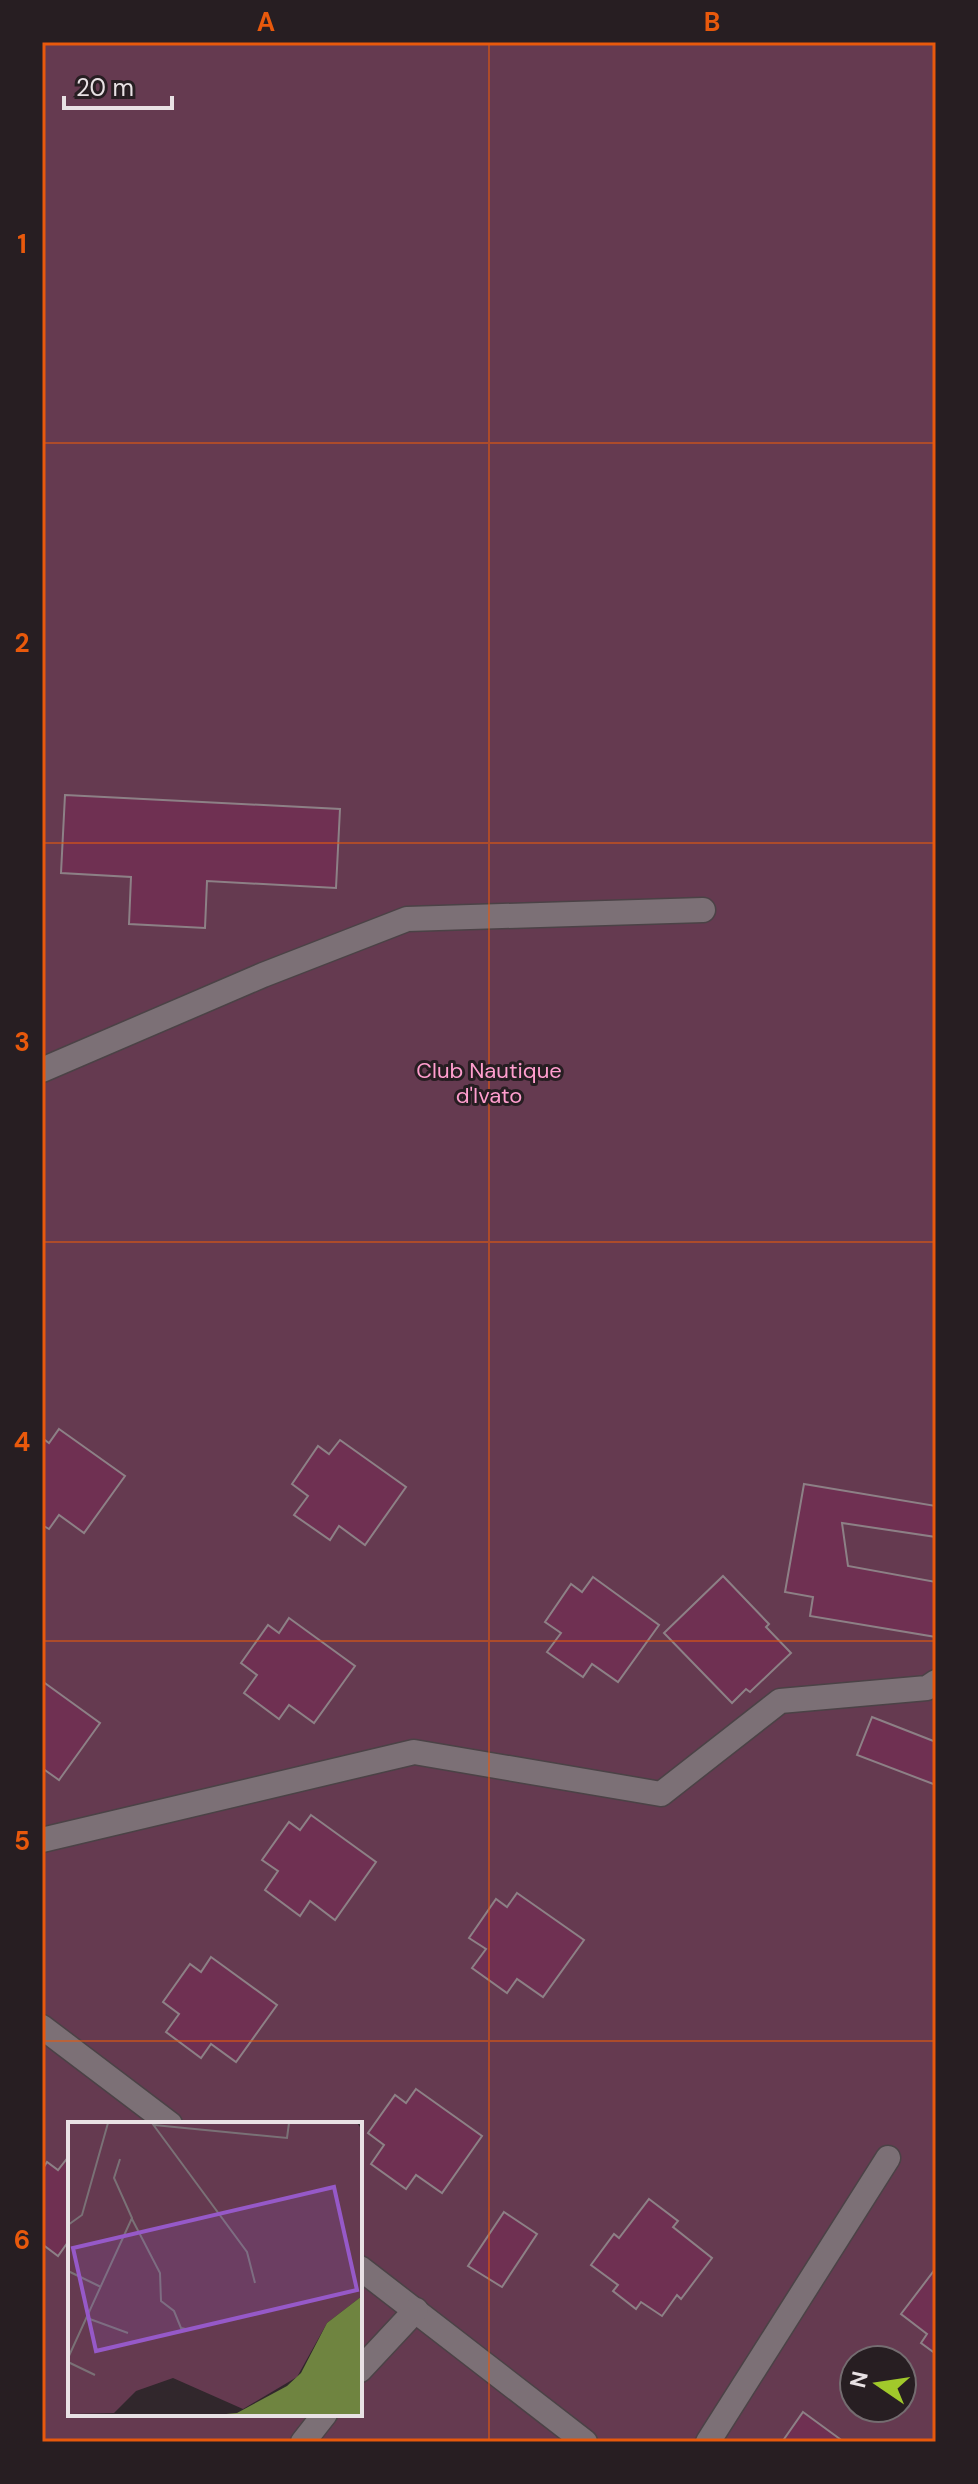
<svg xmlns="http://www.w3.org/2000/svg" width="978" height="2484" font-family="'DM Sans',sans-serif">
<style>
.green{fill:#653a50;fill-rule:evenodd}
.building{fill:#6f3052;stroke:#8d8086;stroke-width:2}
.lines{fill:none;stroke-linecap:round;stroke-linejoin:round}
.street-casing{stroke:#4b4246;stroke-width:27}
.street{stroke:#7c7076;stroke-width:24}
.grid{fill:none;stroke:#e8590c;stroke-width:2;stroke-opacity:0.55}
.labels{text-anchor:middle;stroke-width:6;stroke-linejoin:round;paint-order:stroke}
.park-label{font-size:22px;fill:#ff9ece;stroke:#271e22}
.inset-road{fill:none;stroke:#7a7176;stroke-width:2}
.view{fill:#9659c8;fill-opacity:0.15;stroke:#9659c8;stroke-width:4}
.inset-edge{fill:none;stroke:#e8e1e4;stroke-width:4}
.neatline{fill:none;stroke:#e8590c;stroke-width:3}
.grid-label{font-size:26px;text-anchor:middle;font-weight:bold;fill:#e8590c}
</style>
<rect width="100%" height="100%" fill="#31272c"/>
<!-- green -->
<path class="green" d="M42,42H936V2442H42ZM70,2124H360V2414H70ZM854,2360H902V2408H854Z"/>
<!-- building -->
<g class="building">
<path d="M65,795L340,809L336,888L207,881L205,928L129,924L131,877L61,873Z"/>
<path d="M59,1429L125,1476L84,1533L59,1515L49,1529L42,1525V1438L49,1443Z"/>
<path d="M340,1440L406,1487L365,1545L339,1526L330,1540L294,1515L308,1496L292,1484L318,1446L329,1454Z"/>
<path d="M804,1484L936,1506V1537L842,1523L848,1566L936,1582V1637L810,1616L813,1597L785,1592Z"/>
<path d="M723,1576L769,1624L766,1627L791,1653L750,1692L746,1689L732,1703L664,1633Z"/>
<path d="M593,1577L659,1625L618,1682L592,1664L583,1677L547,1652L561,1633L545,1622L571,1584L582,1592Z"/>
<path d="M289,1618L355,1666L314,1723L289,1705L279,1719L244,1693L257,1675L241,1663L268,1625L279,1633Z"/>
<path d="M42,1681L100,1723L59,1780L42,1768Z"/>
<path d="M872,1717L936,1742V1785L857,1755Z"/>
<path d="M311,1815L376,1862L335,1920L310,1901L300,1916L265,1890L278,1871L262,1860L289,1822L300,1830Z"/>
<path d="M517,1893L584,1940L543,1997L517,1979L507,1993L472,1968L486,1949L469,1938L496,1899L507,1907Z"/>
<path d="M211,1957L277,2005L236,2062L211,2044L201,2058L166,2032L179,2014L163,2002L190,1964L201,1972Z"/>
<path d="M416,2089L482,2136L442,2193L416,2175L406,2189L371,2164L384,2145L368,2133L395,2095L406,2103Z"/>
<path d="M69,2156L70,2243L68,2242L58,2256L42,2244V2170L47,2162L58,2170Z"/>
<path d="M649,2199L678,2221L673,2227L712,2258L681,2299L677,2295L662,2316L641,2302L636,2309L613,2291L618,2285L591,2265L614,2234L619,2238Z"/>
<path d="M504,2212L537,2234L502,2287L468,2266Z"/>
<path d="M936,2268V2354L921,2343L927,2334L901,2314Z"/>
<path d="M803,2412L844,2442H782Z"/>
</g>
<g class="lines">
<!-- street casing -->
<g class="street-casing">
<g id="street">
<path d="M42,1070L263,975L407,919L703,910"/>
<path d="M42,1840L414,1752L661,1794L780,1701L927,1688L936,1682"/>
<path d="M42,2027L170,2124"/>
<path d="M360,2268L585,2442"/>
<path d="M360,2370L416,2310"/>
<path d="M303,2442L325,2414"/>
<path d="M708,2442L888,2158"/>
</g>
</g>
<!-- street -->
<use href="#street" class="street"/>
</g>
<!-- grid -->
<path class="grid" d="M489,42V2442M42,443H936M42,843H936M42,1242H936M42,1641H936M42,2041H936"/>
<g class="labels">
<!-- park labels -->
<g class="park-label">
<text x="489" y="1078">Club Nautique<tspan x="489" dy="25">d'Ivato</tspan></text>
</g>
</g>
<!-- overview -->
<g transform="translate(68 2122)">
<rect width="294" height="294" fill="#31272c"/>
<path d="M0,1H289L294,8V174L259,201L229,255L175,287L105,256L68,269L46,291L0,292Z" fill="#653a50"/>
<path d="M294,174V293H147L169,291L219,264L233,251L259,201Z" fill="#6f8440"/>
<path class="inset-road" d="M84,1L179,130L187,161M86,3L219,16L221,1M64,97L92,151L93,179L106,189L113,206L123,208M0,103L14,93L40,1M0,149L33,165M19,196L60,211M0,236L64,96L46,56L52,37M0,240L27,253"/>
<path class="view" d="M266,65L289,168L28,229L5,126Z"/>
<rect width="294" height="294" class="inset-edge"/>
</g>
<!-- border -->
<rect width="978" height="2484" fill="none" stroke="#271e22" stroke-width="88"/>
<!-- north arrow -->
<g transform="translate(878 2384) rotate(283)"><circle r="38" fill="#271e22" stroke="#746c70" stroke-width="2"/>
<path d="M0-6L14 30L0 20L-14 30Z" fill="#a1c92b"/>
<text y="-12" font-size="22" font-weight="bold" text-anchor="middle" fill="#e8e1e4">N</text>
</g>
<!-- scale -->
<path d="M64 96v12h108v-12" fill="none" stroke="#e8e1e4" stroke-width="4"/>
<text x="76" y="96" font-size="24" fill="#e8e1e4" stroke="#271e22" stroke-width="6" paint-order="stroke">20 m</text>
<rect x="44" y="44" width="890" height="2396" class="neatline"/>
<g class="grid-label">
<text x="266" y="31">A</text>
<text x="712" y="31">B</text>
<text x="22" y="253">1</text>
<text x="22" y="652">2</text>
<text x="22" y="1051">3</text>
<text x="22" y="1451">4</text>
<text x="22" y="1850">5</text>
<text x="22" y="2249">6</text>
</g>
</svg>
